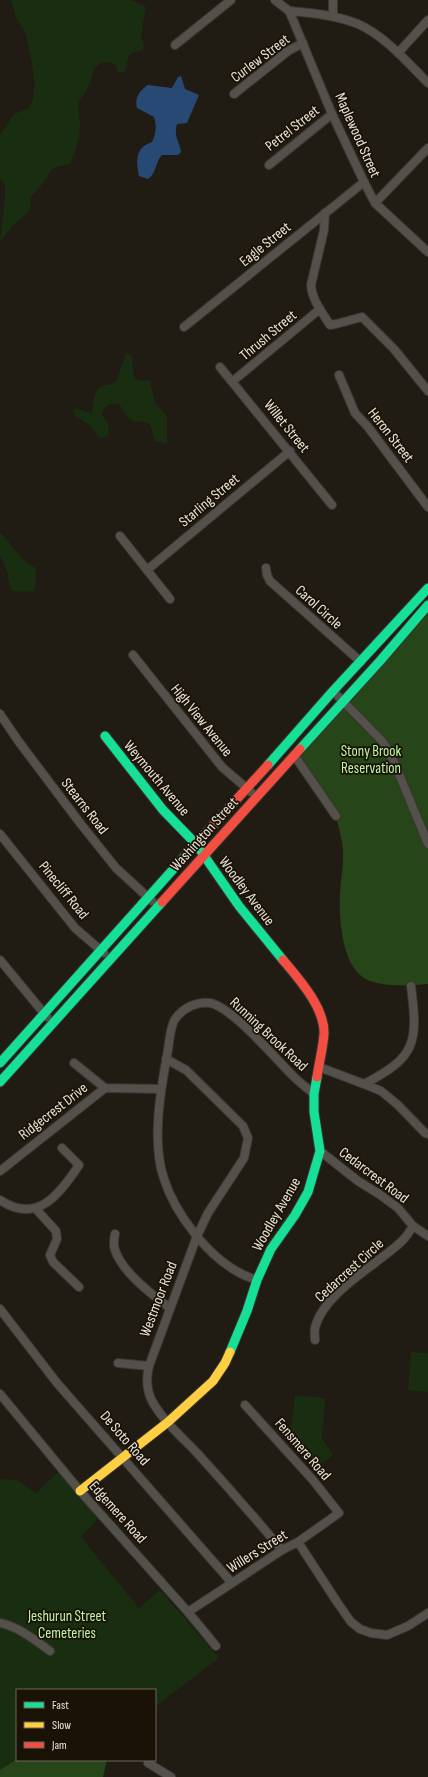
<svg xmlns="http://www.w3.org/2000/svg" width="428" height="1777" font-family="'Sofia Sans Condensed',sans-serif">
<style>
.green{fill:#192d10}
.forest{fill:#264518}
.water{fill:#284973}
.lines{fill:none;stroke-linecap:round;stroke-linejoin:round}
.street-casing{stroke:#3a3630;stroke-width:10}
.fast-casing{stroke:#3a3630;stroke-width:11}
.slow-casing{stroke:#3a3630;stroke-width:11}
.jam-casing{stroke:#3a3630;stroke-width:11}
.street{stroke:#54504b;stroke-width:8}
.fast{stroke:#16e098;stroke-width:9}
.slow{stroke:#ffcf43;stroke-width:9}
.jam{stroke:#f24e42;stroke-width:9}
.labels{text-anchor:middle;stroke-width:3.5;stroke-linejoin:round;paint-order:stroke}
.street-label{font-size:15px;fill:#eae4db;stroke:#1b1206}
.park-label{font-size:15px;fill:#bbf6a8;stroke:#1b1206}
</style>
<rect width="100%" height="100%" fill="#201b13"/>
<!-- green -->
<g class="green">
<path d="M11,0H131L146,7L141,35L144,46L142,50C139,51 135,52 132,53C127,55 127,67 125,72L119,73L115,65L110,62C90,63 95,74 88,87C86,92 82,96 80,100C76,109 81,119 80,128C79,140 75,153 70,164L53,168L40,187L31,197L30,210L13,225L0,242L5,196V185L0,179V135L14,114L29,108L33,99L35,85L33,69L26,34L16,17Z"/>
<path d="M126,353L132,356L134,379L142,381L149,380L156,404L167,416V443L155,442L150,424L138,421L136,423L129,419L119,404C110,402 103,406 102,415C108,425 111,423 108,436L103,438L99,437L88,424L75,416L73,412L75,408L92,413C93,402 94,383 109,385L117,380Z"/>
<path d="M0,532L24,560L35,568C37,575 36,585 33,592C25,590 17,594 10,589L7,571L0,555Z"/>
<path d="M411,1352L428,1353V1392L408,1390Z"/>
<path d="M295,1395L325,1398L322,1438L333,1455L317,1467L290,1435Z"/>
<path d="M58,1472L98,1519L81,1537L139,1608L160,1590L219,1658L157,1705L155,1703V1690H135L131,1687L127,1690H17V1759L0,1770V1479L17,1480L36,1493Z"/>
</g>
<!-- forest -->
<g class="forest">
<path d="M428,613V984C410,986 388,987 370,981C341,970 339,919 340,893C341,876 345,859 342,842C336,805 320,782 294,755Z"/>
<path d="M17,1759V1760H107L103,1777H0V1770Z"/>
</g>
<!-- water -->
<path class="water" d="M181,76L185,89L199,95L187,123L177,124C173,136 180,142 181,152L178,155H162C155,162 157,173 148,179L139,176C136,160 135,148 152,142C156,133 157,126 154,117L137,108C134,98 140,90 148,85L172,88L178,77Z"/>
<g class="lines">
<!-- street casing -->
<g class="street-casing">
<g id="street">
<path d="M275,0L289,11L293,20L332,114L364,182L375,203L428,252"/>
<path d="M333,0V16"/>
<path d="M289,11C312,13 336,15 358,24C385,36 407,62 428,83"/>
<path d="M175,45L231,0"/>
<path d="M398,53L428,20"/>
<path d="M234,94L288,51L303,43"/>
<path d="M269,165L332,114"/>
<path d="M375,203L428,148"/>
<path d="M325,213L324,230L311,285C312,300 322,312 330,325L336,324L362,317L394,349L428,391"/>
<path d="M184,327L364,182"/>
<path d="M220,367L332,505"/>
<path d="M339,375L355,413L368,427L428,507"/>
<path d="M233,381L320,309"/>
<path d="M120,536L170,599"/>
<path d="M266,568L267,575L270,581L361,662"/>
<path d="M147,570L290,451"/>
<path d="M133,655L222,767L251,792"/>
<path d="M333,691L383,742L394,762L428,844"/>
<path d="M0,714L19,742L80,823L116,868L152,901"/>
<path d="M294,755L336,816"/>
<path d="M0,834L75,928L104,953"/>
<path d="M0,960L47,1017"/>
<path d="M166,1059L186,1070L243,1126L248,1138L244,1158L208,1213L197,1236L149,1366C146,1378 147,1391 152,1401C163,1421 183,1438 198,1454C227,1486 255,1518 282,1550"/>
<path d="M74,1063L105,1088L161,1089"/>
<path d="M319,1067L364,1084C417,1057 418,1042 411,986"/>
<path d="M364,1084L381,1091L398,1105L425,1133L428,1134"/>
<path d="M320,1151L358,1181L379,1194L398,1208L413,1226L428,1236"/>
<path d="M0,1171L105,1088"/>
<path d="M0,1200C37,1225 60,1194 79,1165L62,1148"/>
<path d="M36,1209L56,1231L57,1239L50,1255L53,1262L79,1287"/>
<path d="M115,1234C114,1238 114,1242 114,1246C118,1269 152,1295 170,1308"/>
<path d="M257,1280C251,1278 245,1276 240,1273C207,1256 175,1213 164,1179C151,1141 161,1088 168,1050C169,1042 171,1023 176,1018C183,1008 197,1001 210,1003C232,1007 276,1059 293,1076C300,1083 307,1088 314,1094"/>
<path d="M0,1309L57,1383L232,1583"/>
<path d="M315,1340C315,1336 314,1332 315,1328C323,1293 377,1265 402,1241C406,1237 410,1231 413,1226"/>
<path d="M118,1363L149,1366"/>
<path d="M0,1394L80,1491L188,1612L216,1646"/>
<path d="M298,1542L337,1602L351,1622L360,1629L371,1633L387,1635L408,1626L428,1613"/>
<path d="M188,1612L282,1550L298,1542L339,1513L312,1479L245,1405"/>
<path d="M0,1623C19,1627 35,1640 50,1651"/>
<path d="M148,1763L171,1777"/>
</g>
</g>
<!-- fast casing -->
<g class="fast-casing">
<g id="fast">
<path d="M105,736L163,810L196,844L239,906L283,960"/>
<path d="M300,749L380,661L428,605"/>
<path d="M268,765L333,691L428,588"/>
<path d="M0,1063L194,846"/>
<path d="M0,1082L162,902"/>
<path d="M230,1352L247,1311L257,1280L271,1249L295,1215L308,1192L320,1151L314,1112V1094L317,1077"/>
</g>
</g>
<!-- slow casing -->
<g class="slow-casing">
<path id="slow" d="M80,1491L168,1422L213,1381L225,1363L230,1352"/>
</g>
<!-- jam casing -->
<g class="jam-casing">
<g id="jam">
<path d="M194,846L268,765"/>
<path d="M162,902L300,749"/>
<path d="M283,960C299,979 325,1008 324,1034C323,1048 319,1063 317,1077"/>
</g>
</g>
<!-- street -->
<use href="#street" class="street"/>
<!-- fast -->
<use href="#fast" class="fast"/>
<!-- slow -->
<use href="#slow" class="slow"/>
<!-- jam -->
<use href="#jam" class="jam"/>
</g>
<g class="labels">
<!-- street labels -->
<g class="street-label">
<text transform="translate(260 58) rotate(-37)" y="5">Curlew Street</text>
<text transform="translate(292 128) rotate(-38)" y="5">Petrel Street</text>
<text transform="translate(358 135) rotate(66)" y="5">Maplewood Street</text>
<text transform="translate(265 244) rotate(-39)" y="5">Eagle Street</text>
<text transform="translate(268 335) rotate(-40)" y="5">Thrush Street</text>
<text transform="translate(287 426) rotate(51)" y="5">Willet Street</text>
<text transform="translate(391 435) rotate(52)" y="5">Heron Street</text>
<text transform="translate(209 500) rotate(-40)" y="5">Starling Street</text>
<text transform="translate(319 607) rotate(42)" y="5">Carol Circle</text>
<text transform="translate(202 720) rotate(51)" y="5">High View Avenue</text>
<text transform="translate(157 778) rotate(50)" y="5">Weymouth Avenue</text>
<text transform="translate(85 806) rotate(52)" y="5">Stearns Road</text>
<text transform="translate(204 834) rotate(-48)" y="5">Washington Street</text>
<text transform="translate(64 890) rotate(51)" y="5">Pinecliff Road</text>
<text transform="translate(247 891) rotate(53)" y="5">Woodley Avenue</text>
<text transform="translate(269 1034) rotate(43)" y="5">Running Brook Road</text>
<text transform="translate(53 1111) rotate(-38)" y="5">Ridgecrest Drive</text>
<text transform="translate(374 1175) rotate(37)" y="5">Cedarcrest Road</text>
<text transform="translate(276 1214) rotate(-60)" y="5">Woodley Avenue</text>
<text transform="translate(349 1270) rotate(-42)" y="5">Cedarcrest Circle</text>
<text transform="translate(158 1299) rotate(-69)" y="5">Westmoor Road</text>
<text transform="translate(125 1438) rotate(49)" y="5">De Soto Road</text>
<text transform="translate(303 1449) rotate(49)" y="5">Fensmere Road</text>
<text transform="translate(118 1512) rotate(48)" y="5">Edgemere Road</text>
<text transform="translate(257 1551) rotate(-32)" y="5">Willers Street</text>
</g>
<!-- park labels -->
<g class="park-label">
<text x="371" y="756">Stony Brook<tspan x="371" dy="17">Reservation</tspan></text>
<text x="67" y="1621">Jeshurun Street<tspan x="67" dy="17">Cemeteries</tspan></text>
</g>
</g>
<!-- legend -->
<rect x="16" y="1689" width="140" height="72" fill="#1b1206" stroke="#6e665b"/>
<rect x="24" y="1702" width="20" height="6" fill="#16e098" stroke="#6e665b"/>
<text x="52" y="1709" font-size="12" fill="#eae4db">Fast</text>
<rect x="24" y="1722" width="20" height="6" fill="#ffcf43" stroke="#6e665b"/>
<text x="52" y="1729" font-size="12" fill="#eae4db">Slow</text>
<rect x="24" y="1742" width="20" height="6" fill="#f24e42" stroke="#6e665b"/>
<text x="52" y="1749" font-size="12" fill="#eae4db">Jam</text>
</svg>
